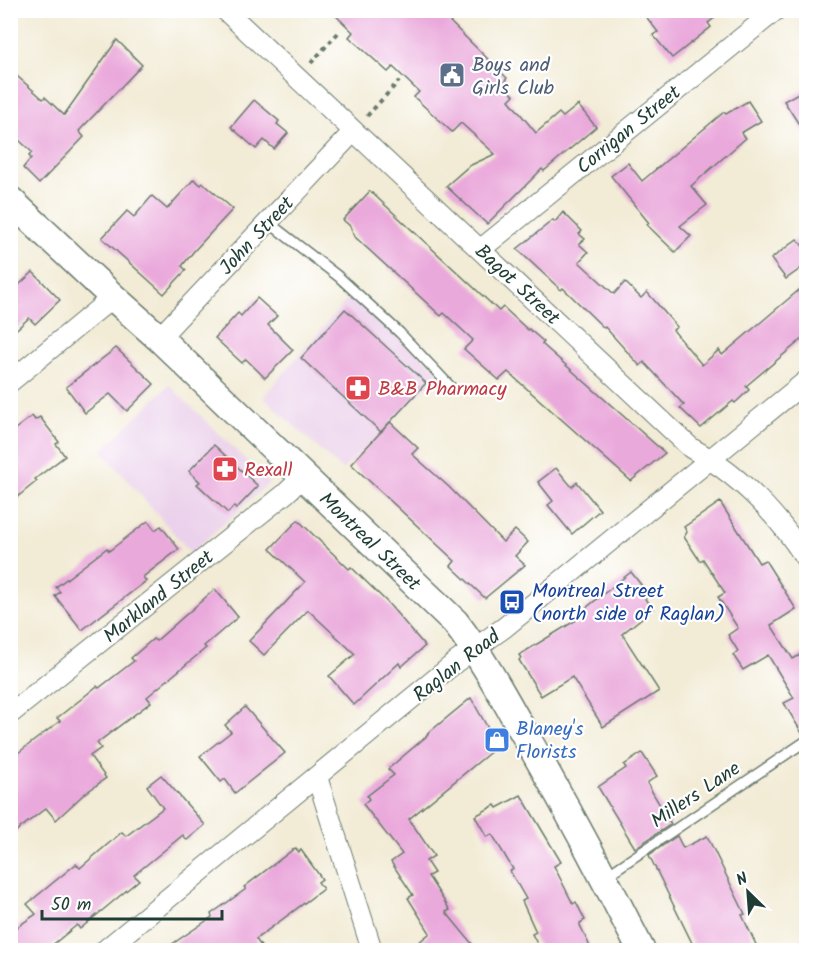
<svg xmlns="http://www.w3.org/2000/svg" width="817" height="961" font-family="Kalam,sans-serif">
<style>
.built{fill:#ebd1eb}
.building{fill:#eaa9db}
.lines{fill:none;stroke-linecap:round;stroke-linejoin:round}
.service-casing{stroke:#697a6c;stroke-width:12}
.minor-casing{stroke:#697a6c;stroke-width:22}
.secondary-casing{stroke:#697a6c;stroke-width:30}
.path{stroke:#697a6c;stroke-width:4;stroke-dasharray:4.5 4.5;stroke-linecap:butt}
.service{stroke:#fff;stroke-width:9}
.minor{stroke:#fff;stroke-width:20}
.secondary{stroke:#fff;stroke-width:27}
.labels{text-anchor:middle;stroke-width:4.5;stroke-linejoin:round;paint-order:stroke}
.service-label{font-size:20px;fill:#4e5e75;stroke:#fff;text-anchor:start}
.street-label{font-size:20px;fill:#1f3d34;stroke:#fff}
.health-label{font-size:20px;fill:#be3a42;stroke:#fff;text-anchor:start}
.transit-label{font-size:20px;fill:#164399;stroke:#fff;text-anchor:start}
.shop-label{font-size:20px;fill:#366cbe;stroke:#fff;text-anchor:start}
</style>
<rect width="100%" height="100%" fill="#fff"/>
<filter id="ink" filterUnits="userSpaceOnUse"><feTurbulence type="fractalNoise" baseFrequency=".0167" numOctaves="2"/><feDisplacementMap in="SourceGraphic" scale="12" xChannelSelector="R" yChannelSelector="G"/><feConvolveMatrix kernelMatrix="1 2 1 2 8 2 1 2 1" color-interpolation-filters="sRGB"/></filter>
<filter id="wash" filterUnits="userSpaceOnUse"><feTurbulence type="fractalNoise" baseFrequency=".008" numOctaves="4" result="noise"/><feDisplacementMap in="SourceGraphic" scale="24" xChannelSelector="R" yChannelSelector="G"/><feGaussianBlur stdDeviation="1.35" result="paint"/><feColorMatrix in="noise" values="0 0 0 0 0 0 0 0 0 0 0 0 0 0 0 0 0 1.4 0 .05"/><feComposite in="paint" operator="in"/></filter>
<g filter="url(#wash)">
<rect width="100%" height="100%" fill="#f2ebd5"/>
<!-- built -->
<g class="built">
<path d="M352,294L440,373L342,470L263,397Z"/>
<path d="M169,385L269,483L191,553L102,451Z"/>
</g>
<g id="blocks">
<!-- building -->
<g class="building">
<path d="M330,10H438L507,78L502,84L514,95L509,100L536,133L559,113L563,117L578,105L596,127L544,171L542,169L487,224L446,186L469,166L495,154L461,123L452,132L414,97L419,92L393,67L388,72L349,37L353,32Z"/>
<path d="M641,10H725L708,23L711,27L672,58L653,35L658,32Z"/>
<path d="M117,40L142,65L79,131L84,137L39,184L23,168L31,158L29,156L32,152L10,132V70L43,99L45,97L64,115Z"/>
<path d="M807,88V137L784,101Z"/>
<path d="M254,100L279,121L277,124L288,133L274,149L264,140L256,149L231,127Z"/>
<path d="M748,101L761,121L741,133L746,138L691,186L707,205L680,226L691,236L675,252L647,225L649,223L611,176L628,163L642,181L724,112L726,114Z"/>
<path d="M194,179L201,185L203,183L233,209L194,251L182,266L186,270L164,294L102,238L127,211L134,217L152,196L167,209Z"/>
<path d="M370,191L499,311L503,307L528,330L529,329L544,342L542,344L665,453L631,481L508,372L499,380L464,349L473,340L444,313L441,316L355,237L350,226L343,220Z"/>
<path d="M563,212L582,231L579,234L585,239L579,244L588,252L579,262L614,294L625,282L641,298L647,292L677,327L673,330L702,365L719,350L722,355L799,290L807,300V335L746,386L749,390L735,403L733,401L701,428L680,408L684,405L644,362L640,366L605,327L604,328L563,288L561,290L517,249L553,220L555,222Z"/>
<path d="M797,239L807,251V264L786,279L771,259Z"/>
<path d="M33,272L60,300L35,324L29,318L10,335V311L18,303L10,293Z"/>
<path d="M257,298L277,316L268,325L293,350L265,378L246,359L242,363L215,338L238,313L241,316Z"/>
<path d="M345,309L426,383L381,432L301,358Z"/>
<path d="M116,348L154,384L127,411L110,394L85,413L66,387Z"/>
<path d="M32,416L35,420L40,417L59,442L56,444L65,456L35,479L37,481L10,503V433Z"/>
<path d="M390,422L418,448L412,454L449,487L503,542L515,530L528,542L515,556L525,565L485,598L451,566L455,561L351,464Z"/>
<path d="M214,445L258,486L236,509L234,506L228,513L197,484L200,482L189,471Z"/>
<path d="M556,468L572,487L577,482L600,510L572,534L548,505L553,501L538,482Z"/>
<path d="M720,502L759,563L765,560L796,609L771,625L793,659L807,651V734L803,735L784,703L794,698L768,655L743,670L733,655L738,651L728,635L738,628L718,597L725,593L703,559L700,561L684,537L687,532L684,527Z"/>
<path d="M298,520L349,569L351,567L387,602L425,646L401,667L399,663L354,705L329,676L355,654L308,610L264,655L249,641L305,582L270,549Z"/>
<path d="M148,521L155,530L161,526L179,549L143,577L146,581L82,630L55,596L60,592L56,587L107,548L109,551Z"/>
<path d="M631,572L649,595L645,599L653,609L622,634L659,691L603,727L572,677L541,696L519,660L521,658L519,655L578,619L576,616Z"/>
<path d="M215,589L238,617L204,646L206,648L147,697L151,702L97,743L101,748L90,756L106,778L83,795L56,820L46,808L10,836V759L60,721L57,718L80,700L97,686L99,688L134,661L131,658L153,639L156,641Z"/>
<path d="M471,698L494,739L488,744L493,750L409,819L434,856L426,861L434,873L428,876L450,910L446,912L478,951H408L430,933L408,898L413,895L391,862L402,854L363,804L369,799L367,796L394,775L388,769L428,735L427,734Z"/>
<path d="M245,707L285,753L235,793L225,779L221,782L200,756L231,732L225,725Z"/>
<path d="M642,753L657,776L647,783L671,824L635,848L598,787L626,768L624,765Z"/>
<path d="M161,775L205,825L187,840L183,835L134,875L139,880L80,929L77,925L45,951H10V932L36,914L27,904L76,864L80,868L122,832L126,836L163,808L147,786Z"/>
<path d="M521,795L561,862L554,866L573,904L576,902L585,920L580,923V925L592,951H541L532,934L536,932L522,901L526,899L510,871L513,869L492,834L487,837L475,816L495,805L497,808Z"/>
<path d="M677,836L683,848L707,836L745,914L742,915L759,951H696L649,855Z"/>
<path d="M295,848L299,852L301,850L322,879L318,882L323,889L256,939L264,951H162L212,917L211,914L246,889L244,887Z"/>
</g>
</g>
</g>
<g filter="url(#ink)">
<use href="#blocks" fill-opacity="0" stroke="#697a6c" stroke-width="1.5"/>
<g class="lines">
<!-- service casing -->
<g class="service-casing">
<g id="service">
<path d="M268,222L339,277L400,333L451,387"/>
<path d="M606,876L806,741"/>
</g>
</g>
<!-- minor casing -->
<g class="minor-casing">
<g id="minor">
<path d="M225,10L691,448C738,474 777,514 806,559"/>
<path d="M481,249L776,10"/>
<path d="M159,338L353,132"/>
<path d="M10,382L113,297"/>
<path d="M10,714L285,494L304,476"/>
<path d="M317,777L372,950"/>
<path d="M105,950L456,662L505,627L806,381"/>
</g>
</g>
<!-- secondary casing -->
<g class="secondary-casing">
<g id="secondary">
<path id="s1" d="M10,200L113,297L159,338L455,622C482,657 503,696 525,735C566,806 604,877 641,950"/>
</g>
</g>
<!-- path -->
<g class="path">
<path d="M311,63L338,33"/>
<path d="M367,116L399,81"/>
</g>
<!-- service -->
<use href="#service" class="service"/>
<!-- minor -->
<use href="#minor" class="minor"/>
<!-- secondary -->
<use href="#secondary" class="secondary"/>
</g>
</g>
<!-- icons -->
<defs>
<g id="civic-square" transform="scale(1.35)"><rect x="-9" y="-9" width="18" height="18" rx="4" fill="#5c6f8a" stroke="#fff"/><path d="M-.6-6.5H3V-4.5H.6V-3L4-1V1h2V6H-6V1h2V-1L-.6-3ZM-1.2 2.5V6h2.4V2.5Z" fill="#fff"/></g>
<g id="pharmacy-square" transform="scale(1.35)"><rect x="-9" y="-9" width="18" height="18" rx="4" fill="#e0444e" stroke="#fff"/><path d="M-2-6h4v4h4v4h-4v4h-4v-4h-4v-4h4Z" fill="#fff"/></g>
<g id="bus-square" transform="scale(1.35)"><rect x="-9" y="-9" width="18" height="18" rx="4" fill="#1a4fb4" stroke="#fff"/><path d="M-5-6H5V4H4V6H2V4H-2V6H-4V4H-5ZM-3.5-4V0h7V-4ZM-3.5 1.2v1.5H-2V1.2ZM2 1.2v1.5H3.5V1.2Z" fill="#fff"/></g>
<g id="shop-square" transform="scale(1.35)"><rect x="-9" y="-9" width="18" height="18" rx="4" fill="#3f7fe0" stroke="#fff"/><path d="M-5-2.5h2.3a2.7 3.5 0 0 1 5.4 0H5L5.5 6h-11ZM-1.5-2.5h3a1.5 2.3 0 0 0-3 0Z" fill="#fff"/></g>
</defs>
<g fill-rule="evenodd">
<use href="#civic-square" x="452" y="75"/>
<use href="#pharmacy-square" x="358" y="388"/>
<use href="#pharmacy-square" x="225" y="469"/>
<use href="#bus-square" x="512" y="602"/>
<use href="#shop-square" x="497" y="740"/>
</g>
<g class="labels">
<!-- service labels -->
<g class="service-label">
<text x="472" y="71">Boys and<tspan x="472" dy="23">Girls Club</tspan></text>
</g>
<!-- street labels -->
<g class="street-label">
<text transform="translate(628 129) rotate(-39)" y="7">Corrigan Street</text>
<text transform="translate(256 235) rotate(-47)" y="7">John Street</text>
<text transform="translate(518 284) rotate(43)" y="7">Bagot Street</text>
<text dy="7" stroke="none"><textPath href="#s1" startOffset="496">Montreal Street</textPath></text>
<text transform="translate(158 596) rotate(-39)" y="7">Markland Street</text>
<text transform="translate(456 665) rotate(-38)" y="7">Raglan Road</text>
<text transform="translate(695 794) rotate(-34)" y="7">Millers Lane</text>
</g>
<!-- health labels -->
<g class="health-label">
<text x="378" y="395">B&amp;B Pharmacy</text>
<text x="244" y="476">Rexall</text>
</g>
<!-- transit labels -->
<g class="transit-label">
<text x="532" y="597">Montreal Street<tspan x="532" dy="23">(north side of Raglan)</tspan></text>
</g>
<!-- shop labels -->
<g class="shop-label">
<text x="516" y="735">Blaney's<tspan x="516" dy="23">Florists</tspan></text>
</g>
</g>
<!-- margin -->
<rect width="817" height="961" fill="none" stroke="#fff" stroke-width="36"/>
<!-- north arrow -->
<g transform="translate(748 892) rotate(335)" stroke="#ffffff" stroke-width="4.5" paint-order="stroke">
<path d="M0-4.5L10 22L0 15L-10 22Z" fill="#1f3d34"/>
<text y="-9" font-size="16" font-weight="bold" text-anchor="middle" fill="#1f3d34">N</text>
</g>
<!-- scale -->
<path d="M42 910v9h180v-9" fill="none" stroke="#1f3d34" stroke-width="3"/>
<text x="51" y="910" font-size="18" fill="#1f3d34" stroke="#ffffff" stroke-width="4.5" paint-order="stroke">50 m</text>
</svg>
